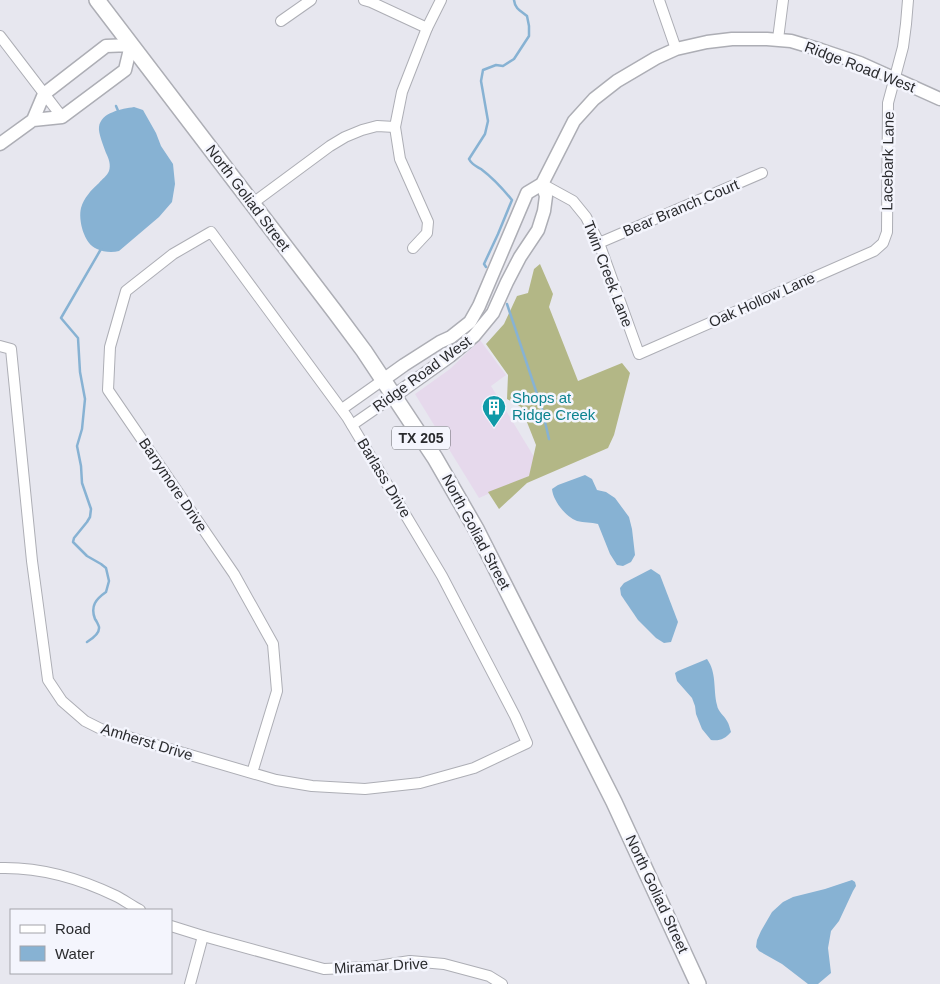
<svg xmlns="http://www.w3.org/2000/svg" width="940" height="984" font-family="Helvetica,sans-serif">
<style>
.commercial{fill:#e6d9ec}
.forest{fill:#b3b786}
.water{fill:#87b2d3}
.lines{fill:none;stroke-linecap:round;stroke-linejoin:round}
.stream{stroke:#87b2d3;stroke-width:2.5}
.minor-casing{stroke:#adaeb5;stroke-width:12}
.tertiary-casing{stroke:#adaeb5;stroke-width:15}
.primary-casing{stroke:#adaeb5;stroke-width:18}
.minor{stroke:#fff;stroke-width:10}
.tertiary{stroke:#fff;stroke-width:12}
.primary{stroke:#fff;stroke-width:15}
.labels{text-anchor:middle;stroke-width:5;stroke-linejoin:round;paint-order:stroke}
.shield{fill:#f4f5fd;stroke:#67686c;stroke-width:1}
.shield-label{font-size:14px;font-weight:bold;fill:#2a2b2e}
.street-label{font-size:15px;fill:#2a2b2e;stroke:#f4f5fd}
.culture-label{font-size:15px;fill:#0d838f;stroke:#f4f5fd;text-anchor:start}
</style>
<rect width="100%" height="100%" fill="#e7e7ef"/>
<!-- commercial -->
<path class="commercial" d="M480,340L506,375L491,386L542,470L479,498L415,394L450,369Z"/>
<!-- forest -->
<path class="forest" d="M540,264L553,294L549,307L578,381L622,363L630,373L614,435L608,448L527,483L499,509L488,492L529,476L536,445L521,407L507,399L508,375L486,344L504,324L517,296L528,293L534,269Z"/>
<!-- water -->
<g class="water">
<path d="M134,107L143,110L156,133L161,146L173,164L175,184L172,202L159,217L119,251C112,253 103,252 97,249C84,244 78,220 81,208C84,198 91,190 99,183C102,179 107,176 109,171C111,165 109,159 106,153C104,147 98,133 99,127C101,112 122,109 134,107Z"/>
<path d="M585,475L592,479L597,490L606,492L615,498L629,517L632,529L635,555L631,562L623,566L617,565L610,554L598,524C591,522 584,523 577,521C566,517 553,501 552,489L558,485Z"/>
<path d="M651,569L660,575L678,622L671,642L664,643L656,638L638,620L621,595L620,588L624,583Z"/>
<path d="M707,659C717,673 713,689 717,705C718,712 724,715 727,721C729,724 730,729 731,732C725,739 720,741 711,740L702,729L696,714L695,706L692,698L677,681L675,673L678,671Z"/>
<path d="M852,880L855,882L856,886L853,891L839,921L831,931L828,948L831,973L818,984H808L782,964L759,951L756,947L757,940L761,931L772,912L783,902L793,897L825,889Z"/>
</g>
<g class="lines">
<!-- stream -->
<g class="stream">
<path d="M116,106L119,113"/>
<path d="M486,267L484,264L498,234L512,200C503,189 493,178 481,169C476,166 472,165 469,159L485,134L488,121L481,81L483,70L496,65L503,66L514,59L529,36V26L527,16C521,11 515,9 514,0"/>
<path d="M507,304L542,409L549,439"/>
<path d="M87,642C92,639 100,634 99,627C99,626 96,620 95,619C90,606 96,599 106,592L109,581L106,568L101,564L87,556L73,542L74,538L87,522L90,517L91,509L82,483L81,466L77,446L82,429L85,399L80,372L78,338L61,318L101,249"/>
</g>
<!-- minor casing -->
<g class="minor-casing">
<g id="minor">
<path d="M364,0L371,2L427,28"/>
<path d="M659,0L676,49"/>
<path d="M281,21L311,0"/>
<path d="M0,36L62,117"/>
<path d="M778,39L783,0"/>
<path d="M542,184L573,201L586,217L599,243L639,354L874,251L883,243L887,232L888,103L903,47L906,24L908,0"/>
<path d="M253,203L330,146L345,137L362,130L377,126L395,127"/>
<path d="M599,243L762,173"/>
<path d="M413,248L427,233L428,222L400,159L395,127L402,92L427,28L441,0"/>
<path d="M0,346L11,349L32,561L48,680L62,701L85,721L101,729L276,780L312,786L365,789L420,783L474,768L527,743L515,716L442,576L347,417L211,232L173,254L126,291L110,347L108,390L234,574L273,644L277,691L252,773"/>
<path d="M342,409L383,380"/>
<path d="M352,425L394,396"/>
<path d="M0,868C40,867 81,879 116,896C124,900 132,906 140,910"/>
<path d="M171,926L203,936L324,969L371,967L410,961L444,964L489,976L502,984"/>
<path d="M190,984L203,936"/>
</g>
</g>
<!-- tertiary casing -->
<g class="tertiary-casing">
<g id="tertiary">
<path d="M0,144L33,120L62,117L125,70L131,45L106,46L44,94L33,120"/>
<path d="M383,380L404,365L440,342L451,337L470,322L479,306L527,193L542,184L574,121L594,99L617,81L656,58L676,49L707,42L732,39H767L791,41L821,50L860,63L940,99"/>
<path d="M394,396L450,356L474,336L493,313L507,282L520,257L538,230L544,211L546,196L542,184"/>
</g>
</g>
<!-- primary casing -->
<g class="primary-casing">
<path id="primary" d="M97,0L335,312L364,351L435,458L476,529L614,802L698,984"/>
</g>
<!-- minor -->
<use href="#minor" class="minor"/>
<!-- tertiary -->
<use href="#tertiary" class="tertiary"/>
<!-- primary -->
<use href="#primary" class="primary"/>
</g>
<!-- icons -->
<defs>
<g id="building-pin" transform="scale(1.25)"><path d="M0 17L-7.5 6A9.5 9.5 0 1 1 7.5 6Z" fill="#0f9aa8" stroke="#f4f5fd"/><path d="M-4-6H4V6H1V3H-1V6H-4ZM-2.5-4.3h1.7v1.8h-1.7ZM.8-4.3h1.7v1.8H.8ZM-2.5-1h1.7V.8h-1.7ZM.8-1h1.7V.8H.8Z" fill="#fff"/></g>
</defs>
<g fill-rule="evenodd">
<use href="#building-pin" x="494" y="407"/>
</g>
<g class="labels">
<!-- shield labels -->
<rect class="shield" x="392" y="426.5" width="58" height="23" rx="4"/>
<g class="shield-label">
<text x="421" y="443">TX 205</text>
</g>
<!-- street labels -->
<g class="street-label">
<text transform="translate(860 67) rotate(21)" y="5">Ridge Road West</text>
<text transform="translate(888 161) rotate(-89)" y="5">Lacebark Lane</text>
<text transform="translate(248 198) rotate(53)" y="5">North Goliad Street</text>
<text transform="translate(681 208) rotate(-23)" y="5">Bear Branch Court</text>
<text transform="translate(608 274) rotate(69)" y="5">Twin Creek Lane</text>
<text transform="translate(762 300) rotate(-24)" y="5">Oak Hollow Lane</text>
<text transform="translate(422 374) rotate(-36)" y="5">Ridge Road West</text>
<text transform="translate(384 478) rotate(59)" y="5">Barlass Drive</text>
<text transform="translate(173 485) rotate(56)" y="5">Barrymore Drive</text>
<text transform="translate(476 532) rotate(62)" y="5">North Goliad Street</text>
<text transform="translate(147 742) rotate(17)" y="5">Amherst Drive</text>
<text transform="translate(657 894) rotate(65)" y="5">North Goliad Street</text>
<text transform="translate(381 966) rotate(-3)" y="5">Miramar Drive</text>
</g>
<!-- culture labels -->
<g class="culture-label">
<text x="512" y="403">Shops at<tspan x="512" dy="17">Ridge Creek</tspan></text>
</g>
</g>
<!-- legend -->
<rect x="10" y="909" width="162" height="65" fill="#f4f5fd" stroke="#a3a4aa"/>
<rect x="20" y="925" width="25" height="8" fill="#ffffff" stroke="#a3a4aa"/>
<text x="55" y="934" font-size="15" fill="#2a2b2e">Road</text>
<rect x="20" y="946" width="25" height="15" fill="#87b2d3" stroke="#a3a4aa"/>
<text x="55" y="959" font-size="15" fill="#2a2b2e">Water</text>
</svg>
